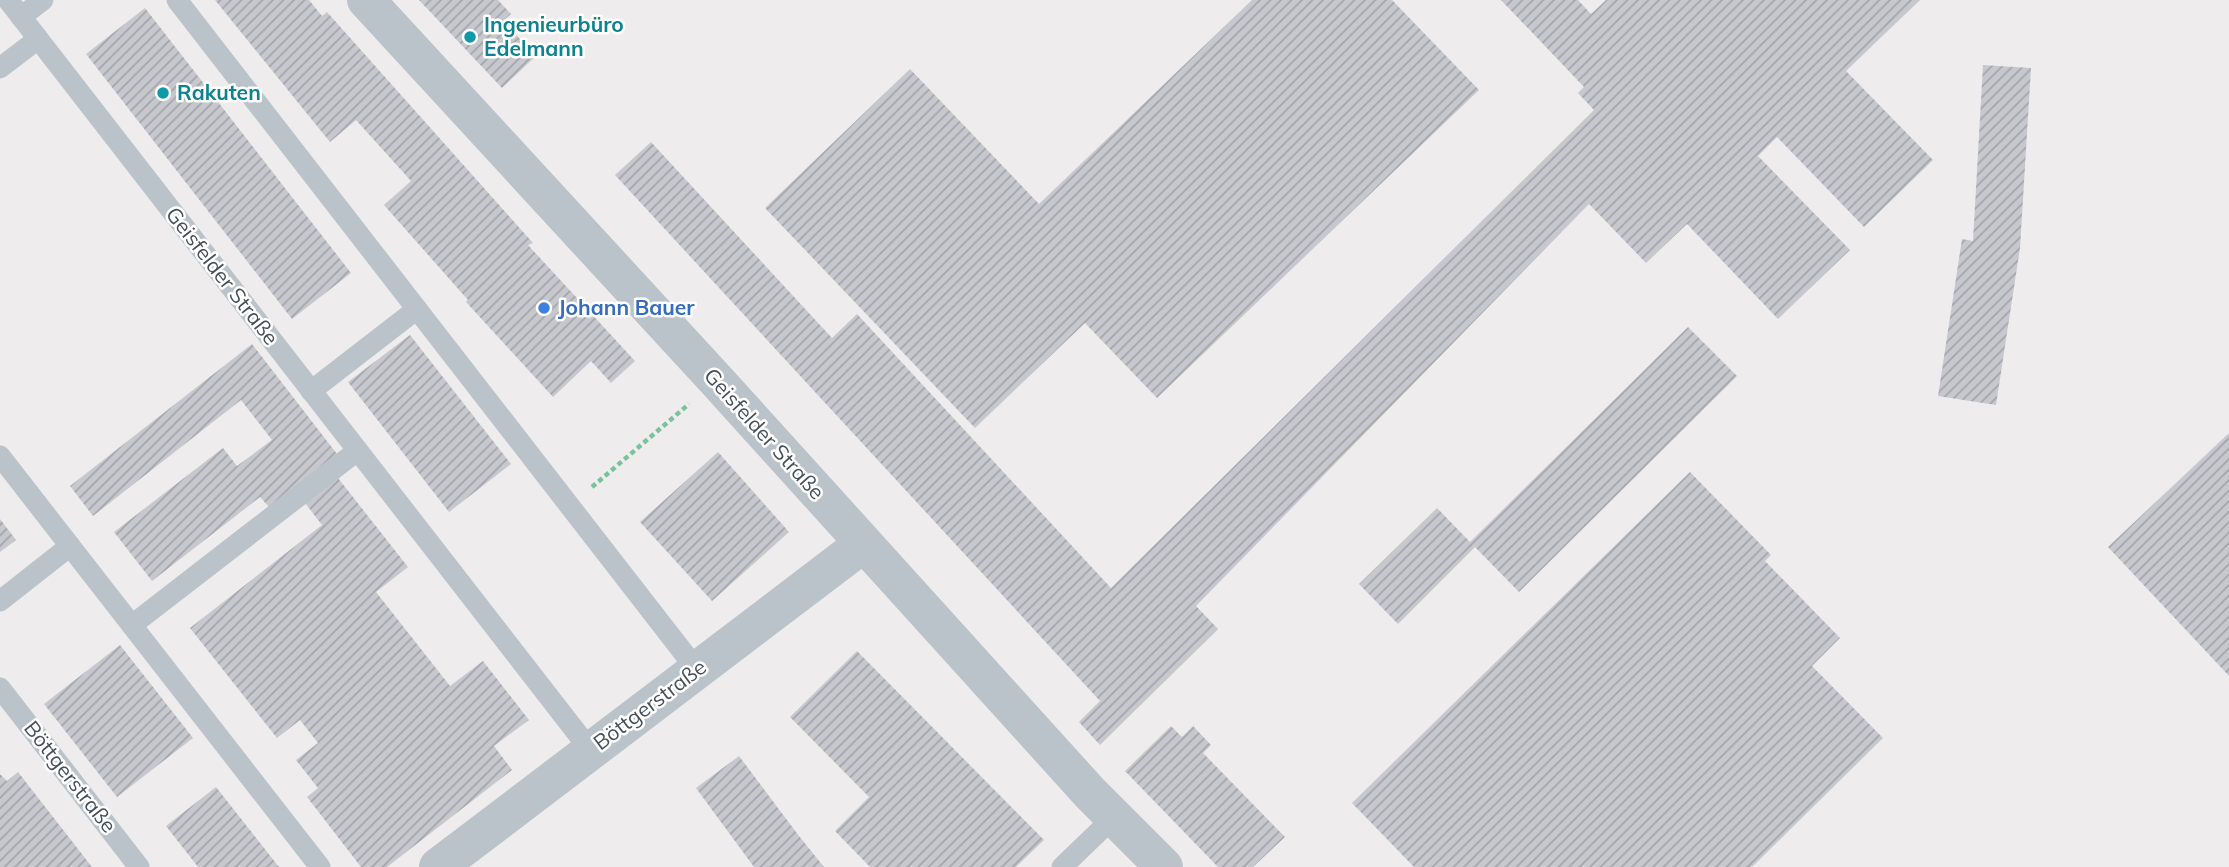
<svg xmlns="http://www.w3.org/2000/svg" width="2229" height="867" font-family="Mulish,sans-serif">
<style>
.building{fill:url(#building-hatch)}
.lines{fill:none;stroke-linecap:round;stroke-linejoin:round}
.path{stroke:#79c39c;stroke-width:4.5;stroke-dasharray:5 3.5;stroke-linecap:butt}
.lane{stroke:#bbc3ca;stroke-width:21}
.street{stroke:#bbc3ca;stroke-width:38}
.culture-dot{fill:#0f9aa8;stroke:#fff;stroke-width:2.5}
.shop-dot{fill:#3f7fe0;stroke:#fff;stroke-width:2.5}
.labels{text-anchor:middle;stroke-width:5;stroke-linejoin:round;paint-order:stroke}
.culture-label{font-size:21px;font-weight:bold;fill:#0d838f;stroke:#fff;text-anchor:start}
.street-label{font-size:21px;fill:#464f57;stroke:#fff}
.shop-label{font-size:21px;font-weight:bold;fill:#366cbe;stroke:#fff;text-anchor:start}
</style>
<defs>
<pattern id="building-hatch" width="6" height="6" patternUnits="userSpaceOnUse" patternTransform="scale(1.75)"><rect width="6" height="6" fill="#c7c8ce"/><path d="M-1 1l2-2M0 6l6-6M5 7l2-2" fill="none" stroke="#a3a5aa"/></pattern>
</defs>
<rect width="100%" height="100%" fill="#eeecec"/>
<!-- building -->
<g class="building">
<path d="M215,0H309L322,16L327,12L533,243L528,245L635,361L611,383L591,361L553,397L466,302L468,300L384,205L411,181L356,120L330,142Z"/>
<path d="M419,0H498L511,14L503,21L536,56L502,88Z"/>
<path d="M1252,0H1392L1479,90L1157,398L1085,323L975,428L765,208L910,69L1039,204Z"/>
<path d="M1501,0H1578L1591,14L1606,0H1920L1846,71L1933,160L1864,227L1777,137L1758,156L1850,250L1778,319L1687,224L1646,263L1589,204L1196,606L1218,629L1100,745L1079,722L1100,701L615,175L651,142L832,338L857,314L1111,588L1594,110L1578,93L1584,87Z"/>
<path d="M145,8L351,273L292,319L86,54Z"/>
<path d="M1983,65L2031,68L2020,248L1996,405L1938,396L1962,239L1973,241Z"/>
<path d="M1688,327L1737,376L1519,592L1475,547L1398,624L1359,584L1437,508L1470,542Z"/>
<path d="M410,335L511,464L449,512L348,382Z"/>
<path d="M252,344L337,454L269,507L260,497L152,581L114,532L223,448L237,466L272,440L241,400L93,516L70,486Z"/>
<path d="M2229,433V676L2108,547Z"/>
<path d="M718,452L789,532L712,601L640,522Z"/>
<path d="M1690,472L1771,555L1765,561L1840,638L1812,666L1883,738L1752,867H1414L1352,803Z"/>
<path d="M338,478L408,567L376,592L450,686L483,661L529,720L494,746L512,770L387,867H361L307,797L318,788L296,760L318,743L300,720L277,738L190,628L322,525L305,503Z"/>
<path d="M0,519L16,540L0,552Z"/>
<path d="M120,645L193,738L117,797L44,704Z"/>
<path d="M857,651L1044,840L1016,867H870L835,831L869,797L790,717Z"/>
<path d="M1171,726L1182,737L1193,726L1211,745L1203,753L1285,837L1253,867H1218L1125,771Z"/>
<path d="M739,756L799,836L824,867H754L696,788Z"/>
<path d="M18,772L92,867H0V774L7,781Z"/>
<path d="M216,787L279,867H198L166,826Z"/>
</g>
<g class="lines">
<!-- path -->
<path class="path" d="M592,487L689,404"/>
<!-- lane -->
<g class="lane">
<path d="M8,0L591,751"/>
<path d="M177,0L697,670"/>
<path d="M21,17L43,0"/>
<path d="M0,68L38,39"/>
<path d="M311,391L417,309"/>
<path d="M0,456L320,867"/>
<path d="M0,601L70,546"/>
<path d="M132,625L357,451"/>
<path d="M0,688L139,867"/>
<path d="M1062,867L1114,817"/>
</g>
<!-- street -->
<g class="street">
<path d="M366,0L717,381L1090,793L1164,867"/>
<path d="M438,867L863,544"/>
</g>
</g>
<!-- markers -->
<g class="culture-dot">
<circle cx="470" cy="37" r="7"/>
<circle cx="163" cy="93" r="7"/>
</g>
<circle class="shop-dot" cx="544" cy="308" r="7"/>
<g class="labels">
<!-- culture labels -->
<g class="culture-label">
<text x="484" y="32">Ingenieurbüro<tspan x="484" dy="24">Edelmann</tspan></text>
<text x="177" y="100">Rakuten</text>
</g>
<!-- street labels -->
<g class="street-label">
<text transform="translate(222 276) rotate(52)" y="7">Geisfelder Straße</text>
<text transform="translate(764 434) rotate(48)" y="7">Geisfelder Straße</text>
<text transform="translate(650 705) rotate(-37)" y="7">Böttgerstraße</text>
<text transform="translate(70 777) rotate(52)" y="7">Böttgerstraße</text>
</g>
<!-- shop labels -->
<g class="shop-label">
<text x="558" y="315">Johann Bauer</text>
</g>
</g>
</svg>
